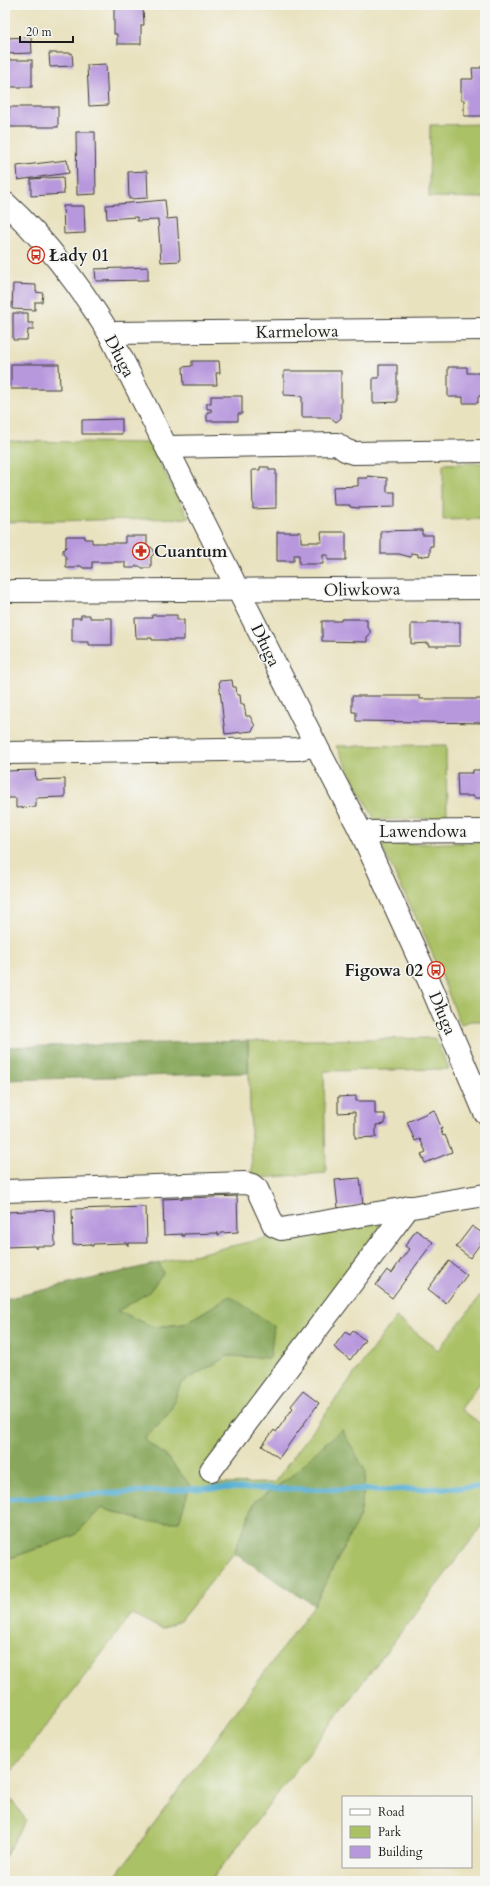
<svg xmlns="http://www.w3.org/2000/svg" width="490" height="1886" font-family="Cardo,serif">
<style>
.green{fill:#abc166;stroke:#646e41}
.forest{fill:#88a75b;stroke:#52623c}
.lines{fill:none;stroke-linecap:round;stroke-linejoin:round}
.stream{stroke:#55aed2;stroke-width:5.5}
.building{fill:#b898dd}
.minor-casing{stroke:#3b3a34;stroke-width:24}
.minor{stroke:#fff;stroke-width:22}
.labels{text-anchor:middle;stroke-width:3;stroke-linejoin:round;paint-order:stroke}
.poi-label{font-size:17px;font-weight:bold;fill:#1c1c1c;stroke:#f6f6f2;text-anchor:start}
.street-label{font-size:17px;fill:#1c1c1c;stroke:#f6f6f2}
</style>
<rect width="100%" height="100%" fill="#f6f6f2"/>
<filter id="ink" filterUnits="userSpaceOnUse"><feTurbulence type="fractalNoise" baseFrequency=".025" numOctaves="2"/><feDisplacementMap in="SourceGraphic" scale="8" xChannelSelector="R" yChannelSelector="G"/><feConvolveMatrix kernelMatrix="1 2 1 2 8 2 1 2 1" color-interpolation-filters="sRGB"/></filter>
<filter id="wash" filterUnits="userSpaceOnUse"><feTurbulence type="fractalNoise" baseFrequency=".012" numOctaves="4" result="noise"/><feDisplacementMap in="SourceGraphic" scale="16" xChannelSelector="R" yChannelSelector="G"/><feGaussianBlur stdDeviation="0.9" result="paint"/><feColorMatrix in="noise" values="0 0 0 0 0 0 0 0 0 0 0 0 0 0 0 0 0 1.4 0 .05"/><feComposite in="paint" operator="in"/></filter>
<g filter="url(#wash)">
<rect width="100%" height="100%" fill="#e9e2bf"/>
<!-- green -->
<g class="green">
<path d="M485,124V198L429,197L430,125Z"/>
<path d="M5,441L149,443L189,518L5,522Z"/>
<path d="M485,463V519L443,520V464Z"/>
<path d="M446,745L447,818L375,820L336,746Z"/>
<path d="M485,842V1021H470L461,1025L426,938L381,845Z"/>
<path d="M435,1038L449,1069L324,1071L326,1173L259,1178L252,1175L248,1041Z"/>
<path d="M398,1213L199,1476L212,1484L274,1483L396,1317L438,1350L485,1290V1376L461,1409L485,1427V1522L211,1881H112L314,1605L360,1516L366,1472L323,1445L292,1476L255,1501L234,1553L180,1621L162,1629L132,1614L5,1780V1560L75,1535L101,1508L148,1522L167,1457L144,1439L170,1412L181,1383L228,1356L269,1358L230,1296L184,1324L153,1327L117,1311L149,1292L163,1273L159,1263L287,1233Z"/>
<path d="M5,1790L26,1820L5,1857Z"/>
</g>
<!-- forest -->
<g class="forest">
<path d="M248,1041V1073L5,1080V1047Z"/>
<path d="M159,1263L163,1273L149,1292L118,1311L153,1327L184,1324L230,1296L274,1326L270,1358L228,1356L181,1383L170,1412L144,1439L167,1457L190,1485L179,1522H148L101,1508L75,1535L5,1560V1299Z"/>
<path d="M342,1430L366,1472L360,1516L314,1605L234,1553L255,1501L292,1476L323,1445Z"/>
</g>
<g class="lines">
<!-- stream -->
<path class="stream" d="M5,1499L211,1488L384,1490L485,1487"/>
</g>
<g id="blocks">
<!-- building -->
<g class="building">
<path d="M114,5H134L138,8H143L144,25H141V44H117V34H114Z"/>
<path d="M31,37L32,53L5,54V38Z"/>
<path d="M49,53H72L73,66L50,67Z"/>
<rect x="5" y="60" width="27" height="27"/>
<path d="M106,64L108,105L89,106L87,65Z"/>
<path d="M481,66H485L484,116H464V100H461V79H473L472,68H481Z"/>
<rect x="9" y="107" width="49" height="20"/>
<path d="M76,132H95L96,194L77,195Z"/>
<path d="M67,160L69,173L18,180L17,166Z"/>
<path d="M147,171L148,198L129,199L128,172Z"/>
<path d="M63,177L64,194L31,196V179Z"/>
<path d="M165,200L167,219L177,218L180,261L161,262L158,220L137,221V217L107,219L106,205Z"/>
<path d="M63,206H84L85,233L64,234Z"/>
<path d="M148,267V280L96,281L95,269Z"/>
<path d="M13,284L36,285V292L43,293L42,302H35V310L12,309Z"/>
<path d="M13,313H28V323H33V330H28L27,340H13Z"/>
<path d="M192,361H219L220,373H216L217,385H184L183,367L192,366Z"/>
<path d="M11,364H59L60,389H11Z"/>
<path d="M379,365H397V402L373,403V378H379Z"/>
<path d="M448,367H467V373H485V396H478V403H463V397H448Z"/>
<path d="M284,371H341V418L336,422L330,417H302V396L284,395Z"/>
<path d="M211,396H242V414H238V421H207V412H211V409H207V403H211Z"/>
<path d="M122,419V434H82V420Z"/>
<path d="M260,467H269V470H276V508L253,509L252,470H260Z"/>
<path d="M367,476L387,478V492H395V507L358,508L350,507V505H334L333,487L358,486V478H368Z"/>
<path d="M422,530V535H433V546H430V555L418,557V554L411,553V557H410L399,554H381V531Z"/>
<path d="M277,532H301V542H322L321,532H346V560H328V555H323V564H299V555H294V561H277Z"/>
<path d="M66,536H85V539H92V543H125V536H147V547H151L154,550V554L151,557V568H142L140,566H136L134,568H125V562H92V568H83L81,566H77L75,568H66V557L63,554V550L66,547Z"/>
<path d="M81,615H90V618H112V645H89V642H72V618H81Z"/>
<path d="M152,615H177V620H184V640H152V638H136L135,618H152Z"/>
<path d="M341,619H367V627L370,630V634L367,637V642L322,641V621H341Z"/>
<path d="M428,622H460V646H428V643L411,644V624H428Z"/>
<path d="M232,680L233,687H236L237,695H240L241,704H244L246,716H250L255,726L252,731L225,734L219,681Z"/>
<path d="M352,696H420V699H485V723L356,721V712H352Z"/>
<path d="M481,768H485V798H474V796H458L457,773H473V770H479Z"/>
<path d="M35,770L36,780L65,779V797L36,798V807L16,808V798H5V771Z"/>
<path d="M356,1096V1101H375V1114H385V1124L376,1125V1137L355,1138V1112L338,1113V1097Z"/>
<path d="M434,1110L442,1129H440L443,1136L445,1135L452,1152L425,1163L421,1154L426,1152L420,1139L415,1141L407,1122Z"/>
<path d="M360,1178L363,1205L338,1208L335,1180Z"/>
<path d="M237,1196L238,1232L221,1233L220,1235H218V1233L184,1234V1236H182V1234L164,1235L163,1199Z"/>
<path d="M146,1207L147,1243H129V1245H127V1243L93,1244V1246H91L90,1244L73,1245L72,1209Z"/>
<path d="M54,1210L55,1246H37V1248H35V1246L5,1247V1212Z"/>
<path d="M472,1226L485,1235V1237L470,1258L456,1247Z"/>
<path d="M416,1230L433,1242L392,1298L376,1285L387,1270L392,1273L400,1261L409,1249L405,1246Z"/>
<path d="M449,1261L467,1275L446,1303L428,1289Z"/>
<path d="M353,1331L365,1340L350,1360L334,1347L345,1332L350,1335Z"/>
<path d="M303,1391L319,1403L279,1458L262,1446L274,1430L276,1432L293,1408L291,1406Z"/>
</g>
</g>
</g>
<g filter="url(#ink)">
<use href="#blocks" fill-opacity="0" stroke="#3b3a34" stroke-width="1"/>
<g class="lines">
<!-- minor casing -->
<g class="minor-casing">
<g id="minor">
<path d="M5,203C46,240 80,286 109,333L316,745L361,832L429,981L485,1113"/>
<path d="M109,333L485,329"/>
<path d="M167,447L337,444L345,450L353,453L485,451"/>
<path d="M13,591L485,588"/>
<path d="M5,753L298,749L316,745"/>
<path d="M361,832L485,831"/>
<path d="M5,1191L245,1183L252,1185L257,1189L274,1226L281,1229L485,1195"/>
<path d="M211,1470L409,1207"/>
</g>
</g>
<!-- minor -->
<use href="#minor" class="minor"/>
</g>
</g>
<!-- icons -->
<defs>
<g id="bus-ring" transform="scale(0.9)"><circle r="9.5" fill="#f6f6f2" stroke="#c8321e" stroke-width="1.5"/><path d="M-5-6H5V4H4V6H2V4H-2V6H-4V4H-5ZM-3.5-4V0h7V-4ZM-3.5 1.2v1.5H-2V1.2ZM2 1.2v1.5H3.5V1.2Z" fill="#c8321e"/></g>
<g id="pharmacy-ring" transform="scale(0.9)"><circle r="9.5" fill="#f6f6f2" stroke="#c8321e" stroke-width="1.5"/><path d="M-2-6h4v4h4v4h-4v4h-4v-4h-4v-4h4Z" fill="#c8321e"/></g>
</defs>
<g fill-rule="evenodd">
<use href="#bus-ring" x="36" y="255"/>
<use href="#pharmacy-ring" x="141" y="551"/>
<use href="#bus-ring" x="436" y="970"/>
</g>
<g class="labels">
<!-- poi labels -->
<g class="poi-label">
<text x="49" y="261">Łady 01</text>
<text x="154" y="557">Cuantum</text>
<text x="423" y="976" text-anchor="end">Figowa 02</text>
</g>
<!-- street labels -->
<g class="street-label">
<text transform="translate(297 331) rotate(-1)" y="6">Karmelowa</text>
<text transform="translate(120 356) rotate(62)" y="6">Długa</text>
<text transform="translate(362 589) rotate(-1)" y="6">Oliwkowa</text>
<text transform="translate(266 645) rotate(64)" y="6">Długa</text>
<text x="423" y="837">Lawendowa</text>
<text transform="translate(443 1013) rotate(67)" y="6">Długa</text>
</g>
</g>
<!-- margin -->
<rect width="490" height="1886" fill="none" stroke="#f6f6f2" stroke-width="20"/>
<!-- legend -->
<rect x="342" y="1796" width="130" height="72" fill="#f6f6f2" stroke="#9f9f9c"/>
<rect x="350" y="1809" width="20" height="6" fill="#ffffff" stroke="#9f9f9c"/>
<text x="378" y="1816" font-size="12" fill="#1c1c1c">Road</text>
<rect x="350" y="1826" width="20" height="12" fill="#abc166" stroke="#9f9f9c"/>
<text x="378" y="1836" font-size="12" fill="#1c1c1c">Park</text>
<rect x="350" y="1846" width="20" height="12" fill="#b898dd" stroke="#9f9f9c"/>
<text x="378" y="1856" font-size="12" fill="#1c1c1c">Building</text>
<!-- scale -->
<path d="M20 36v6h53v-6" fill="none" stroke="#1c1c1c" stroke-width="2"/>
<text x="26" y="36" font-size="12" fill="#1c1c1c" stroke="#f6f6f2" stroke-width="3" paint-order="stroke">20 m</text>
</svg>
